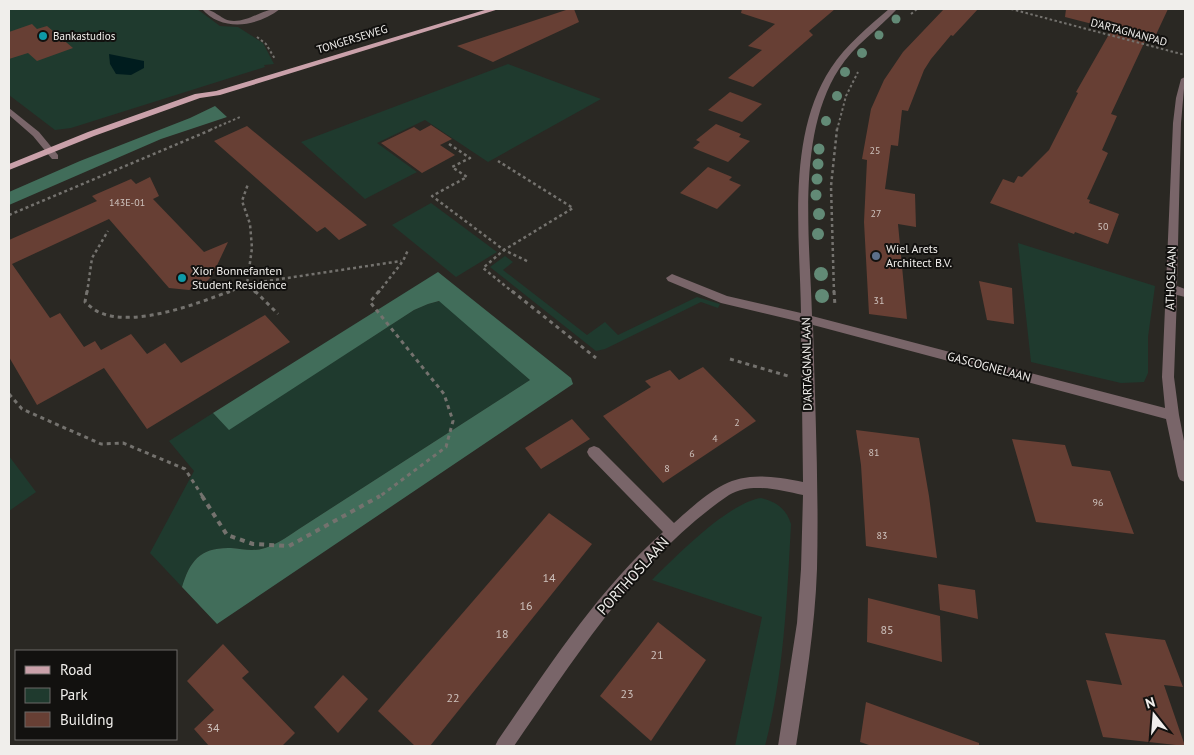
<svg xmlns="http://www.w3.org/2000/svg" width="1194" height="755" font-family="'PT Sans',sans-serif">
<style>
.green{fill:#1f3a2e}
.forest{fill:#416d5a}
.water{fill:#001c1e}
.building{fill:#673f34}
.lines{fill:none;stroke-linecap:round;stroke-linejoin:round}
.path-far3{stroke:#74726e;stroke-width:2;stroke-dasharray:2.5 2.5;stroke-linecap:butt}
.path-far2{stroke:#74726e;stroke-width:2.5;stroke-dasharray:3 3;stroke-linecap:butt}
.path-far1{stroke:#74726e;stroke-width:3;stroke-dasharray:4 4;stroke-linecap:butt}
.path{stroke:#74726e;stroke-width:4;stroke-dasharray:5 5;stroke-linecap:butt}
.minor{fill:#796569;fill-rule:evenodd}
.major{fill:#caa1aa;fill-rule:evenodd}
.tree{fill:#628a76}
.culture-dot{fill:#0f9aa8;stroke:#12110f;stroke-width:2}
.service-dot{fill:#5c6f8a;stroke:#12110f;stroke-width:2}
.labels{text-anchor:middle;stroke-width:4;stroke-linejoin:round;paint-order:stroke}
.number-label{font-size:10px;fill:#cec2bd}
.far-street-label{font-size:11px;fill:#f0eeeb;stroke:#12110f}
.far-poi-label{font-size:11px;fill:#f0eeeb;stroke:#12110f;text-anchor:start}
.poi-label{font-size:12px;fill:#f0eeeb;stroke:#12110f;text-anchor:start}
.street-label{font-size:12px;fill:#f0eeeb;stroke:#12110f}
.near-number-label{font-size:12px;fill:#cec2bd}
.near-street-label{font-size:15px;fill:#f0eeeb;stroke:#12110f}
</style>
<rect width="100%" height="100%" fill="#2a2823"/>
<!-- green -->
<g class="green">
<path d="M9,9H197L220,26L238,27L263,43L274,64L264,65L265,67L71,128L55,130L9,95Z"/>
<path d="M508,64L601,99L488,162L425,120L377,143L417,172L365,199L301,142Z"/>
<path d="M431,203L497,252L456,277L392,225Z"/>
<path d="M1018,243L1155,286L1148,337V373L1144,382L1121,383L1031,362Z"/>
<path d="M505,256L513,262L503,270L587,335L605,322L618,335L697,297L720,304L718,308L701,302L605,349L596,351L490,267Z"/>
<path d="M440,301L530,380L302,527C291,534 278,544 265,548C253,552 243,549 231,548C200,547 190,561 182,587L150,553L194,471L169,441L213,413L229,429L414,310L428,304Z"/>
<path d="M9,456L36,492L9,511Z"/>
<path d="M761,498C776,502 786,508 791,524C787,598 784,674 765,746H735L762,617L652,580C676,556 728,503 761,498Z"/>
</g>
<!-- forest -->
<g class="forest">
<path d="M215,106L227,117L161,139L9,205V192L80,161L190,118Z"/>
<path d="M438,272L571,378L573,384L217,624L182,587C190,561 200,547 231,548C243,549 253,552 265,548C278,544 291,534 302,527L530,380L439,301L428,304L414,310L229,430L213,413Z"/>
</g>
<!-- water -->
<path class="water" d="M109,54L144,61V68L131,75L116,74L110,64Z"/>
<!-- building -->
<g class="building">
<path d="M569,9H574L579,22L493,62L457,46Z"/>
<path d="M742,9H835L809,31L813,35L753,87L728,78L762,50L748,46L775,24L741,13Z"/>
<path d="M944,9H978L953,36L951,35L931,59L924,70L908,111L902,110L898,146L891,145L885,189L915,194L916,227L898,224L907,319L869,314L864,222L867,160L862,159L871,109L884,80L903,52Z"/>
<path d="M1066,9H1168L1153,41L1146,39L1111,114L1117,116L1102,150L1108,153L1087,199L1090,200L1089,203L1119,214L1108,244L1075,232L1074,234L990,203L1003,179L1014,183L1018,176L1022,177L1049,150L1078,93L1076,92L1112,29L1065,17Z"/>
<path d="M32,24L37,29L47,26L73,48L37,61L28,53L9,59V32Z"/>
<path d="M730,92L762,104L742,122L708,110Z"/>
<path d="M716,124L741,134L739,137L750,141L728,162L693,148L700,142L696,140Z"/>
<path d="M431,125L452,139L440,145L455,155L422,173L381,143L414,127L420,131Z"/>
<path d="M247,126L367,225L339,240L325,227L317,232L214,141Z"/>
<path d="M708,167L732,177L729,180L741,185L717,209L680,193Z"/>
<path d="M150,177L159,196L153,199L204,252L228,242L212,276L203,285L189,290L169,288L109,219L12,264L50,318L60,313L84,347L95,341L101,350L131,334L147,354L165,343L181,363L265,315L290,342L147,429L104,368L37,405L9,357V240L97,201L92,196L131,179L136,184Z"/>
<path d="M979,281L1012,288L1014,324L987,320Z"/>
<path d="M703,367L756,421L663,483L603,416L651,387L645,381L670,370L679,380Z"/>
<path d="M572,419L590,439L541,469L525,448Z"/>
<path d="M856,430L919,438L929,496L937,558L866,546L861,465Z"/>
<path d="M1012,439L1065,445L1072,466L1110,471L1134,534L1036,522Z"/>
<path d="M549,513L592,544L430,746H415L378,711Z"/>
<path d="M938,584L975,590L978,619L940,610Z"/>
<path d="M868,598L940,616L942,662L867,642Z"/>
<path d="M658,622L706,660L651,741L600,696Z"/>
<path d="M1105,633L1165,640L1183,687L1164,685L1185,746L1103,737L1086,680L1122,685Z"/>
<path d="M223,644L249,672L242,678L295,733L282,746H209L194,729L214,710L187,681Z"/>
<path d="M343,675L368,699L338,733L314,707Z"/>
<path d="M866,702L979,743V746H872L860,742Z"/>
</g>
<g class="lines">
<!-- path-far3 -->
<g class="path-far3">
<path d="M1011,9L1185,55"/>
<path d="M911,14L917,9"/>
<path d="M257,37L266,44L275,59"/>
<path d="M210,130L240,117"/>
<path d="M837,130L846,96L858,72"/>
</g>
<!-- path-far2 -->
<g class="path-far2">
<path d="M449,144L470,158L452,167L467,177L432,196L504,250L573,208L498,161"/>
<path d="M9,215L213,129"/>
<path d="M87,293L92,258L108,231"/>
<path d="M227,293L247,284L252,248L250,224L242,201L248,184"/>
<path d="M256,293L247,284L401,261"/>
<path d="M378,293L403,261L408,250"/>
<path d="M514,293L483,268L504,250L529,262"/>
<path d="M834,293L831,186L837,129"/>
</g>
<!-- path-far1 -->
<g class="path-far1">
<path d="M87,291L85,302C90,306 95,311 101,313C136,327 197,304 230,291"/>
<path d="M255,291L278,314"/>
<path d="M379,291L370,302L444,394L453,421L446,447L379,497"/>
<path d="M512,291L596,358"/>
<path d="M834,291L835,306"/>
<path d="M730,359L788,376"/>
<path d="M9,394L22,409L101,444L123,443L185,469L203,497"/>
</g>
<!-- path -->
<path class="path" d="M202,496L227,535L253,544L289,546L380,496"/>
<!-- minor -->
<g class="minor">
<path d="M202,9C216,9 221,21 234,21C251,21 263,8 280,9C257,27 222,32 202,9Z"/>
<path d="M889,9H897C878,30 854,45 839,69C796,135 810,241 812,316L1165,408L1162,377L1173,123L1176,98L1181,79L1185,77L1181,123L1177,286L1185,289V297L1177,295L1174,377L1179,415L1185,446V482L1180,480L1178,476L1166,419L813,325C815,406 819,488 817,569C815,628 805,688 796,746H778L797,623L801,569L803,495C779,490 751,482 729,495C638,557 576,657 514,746H495L498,740C548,668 597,591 663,532L589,456L587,452L589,448L594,446L599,448L674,523C722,480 737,468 803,482L801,322L721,303L668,281L666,278L672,274L727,296L801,313C800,236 786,136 831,68C846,45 868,27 889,9Z"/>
<path d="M9,108L39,132L58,155V159H52L33,136L9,115Z"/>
</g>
<!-- major -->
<path class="major" d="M488,9H499L220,95L200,98L94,136L9,170V164L88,132L195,94L216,91Z"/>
</g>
<!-- trees -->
<g class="tree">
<circle cx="896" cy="19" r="4.5"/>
<circle cx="879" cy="35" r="4.5"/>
<circle cx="862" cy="53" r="5"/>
<circle cx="845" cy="72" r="5"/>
<circle cx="837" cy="96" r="5"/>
<circle cx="826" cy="121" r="5"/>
<circle cx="819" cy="149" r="5.5"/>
<circle cx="818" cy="164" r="5.5"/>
<circle cx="817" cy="179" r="5.5"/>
<circle cx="816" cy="195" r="5.5"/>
<circle cx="819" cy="214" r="6"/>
<circle cx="818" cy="234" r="6"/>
<circle cx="821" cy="274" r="7"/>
<circle cx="822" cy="296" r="7"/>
</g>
<!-- markers -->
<g class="culture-dot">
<circle cx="43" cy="36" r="5"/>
<circle cx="182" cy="278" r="5"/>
</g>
<circle class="service-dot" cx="876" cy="256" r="5"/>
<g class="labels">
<!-- number labels -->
<g class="number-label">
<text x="875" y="154">25</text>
<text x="127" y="206">143E-01</text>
<text x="876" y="217">27</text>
<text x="1103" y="230">50</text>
<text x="879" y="304">31</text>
<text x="737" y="426">2</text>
<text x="715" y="442">4</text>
<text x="874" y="456">81</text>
<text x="692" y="457">6</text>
<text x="667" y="472">8</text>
<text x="1098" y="506">96</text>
<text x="882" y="539">83</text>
</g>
<!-- far-street labels -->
<g class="far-street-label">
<text transform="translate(1129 32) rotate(15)" y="4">D'ARTAGNANPAD</text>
<text transform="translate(352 39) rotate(-17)" y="4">TONGERSEWEG</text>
</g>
<!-- far-poi labels -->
<g class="far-poi-label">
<text x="53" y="40">Bankastudios</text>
</g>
<!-- poi labels -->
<g class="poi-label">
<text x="886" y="253">Wiel Arets<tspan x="886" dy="14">Architect B.V.</tspan></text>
<text x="192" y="275">Xior Bonnefanten<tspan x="192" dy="14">Student Residence</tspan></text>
</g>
<!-- street labels -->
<g class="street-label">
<text transform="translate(1171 278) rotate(-88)" y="4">ATHOSLAAN</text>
<text transform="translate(807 364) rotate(-91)" y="4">D'ARTAGNANLAAN</text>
<text transform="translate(989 367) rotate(15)" y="4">GASCOGNELAAN</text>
</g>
<!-- near-number labels -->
<g class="near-number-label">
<text x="549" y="582">14</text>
<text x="526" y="610">16</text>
<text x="887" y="634">85</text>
<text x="502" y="638">18</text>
<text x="657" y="659">21</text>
<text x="627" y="698">23</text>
<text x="453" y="702">22</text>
<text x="213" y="732">34</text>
</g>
<!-- near-street labels -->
<g class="near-street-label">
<text transform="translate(633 576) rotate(-48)" y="5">PORTHOSLAAN</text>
</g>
</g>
<!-- border -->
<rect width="1194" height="755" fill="none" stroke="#f0eeeb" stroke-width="20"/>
<!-- legend -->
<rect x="15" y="650" width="162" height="90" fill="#12110f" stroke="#6b6967"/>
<rect x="25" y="666" width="25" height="8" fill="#caa1aa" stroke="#6b6967"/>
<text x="60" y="675" font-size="15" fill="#f0eeeb">Road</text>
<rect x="25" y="688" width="25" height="15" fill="#1f3a2e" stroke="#6b6967"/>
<text x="60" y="700" font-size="15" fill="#f0eeeb">Park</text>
<rect x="25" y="712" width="25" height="15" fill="#673f34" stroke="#6b6967"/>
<text x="60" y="725" font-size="15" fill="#f0eeeb">Building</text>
<!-- north arrow -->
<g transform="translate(1154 715) rotate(343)" stroke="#12110f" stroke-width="4" paint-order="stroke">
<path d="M0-4L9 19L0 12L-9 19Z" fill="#f0eeeb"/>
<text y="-8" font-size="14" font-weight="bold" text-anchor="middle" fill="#f0eeeb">N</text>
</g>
</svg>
